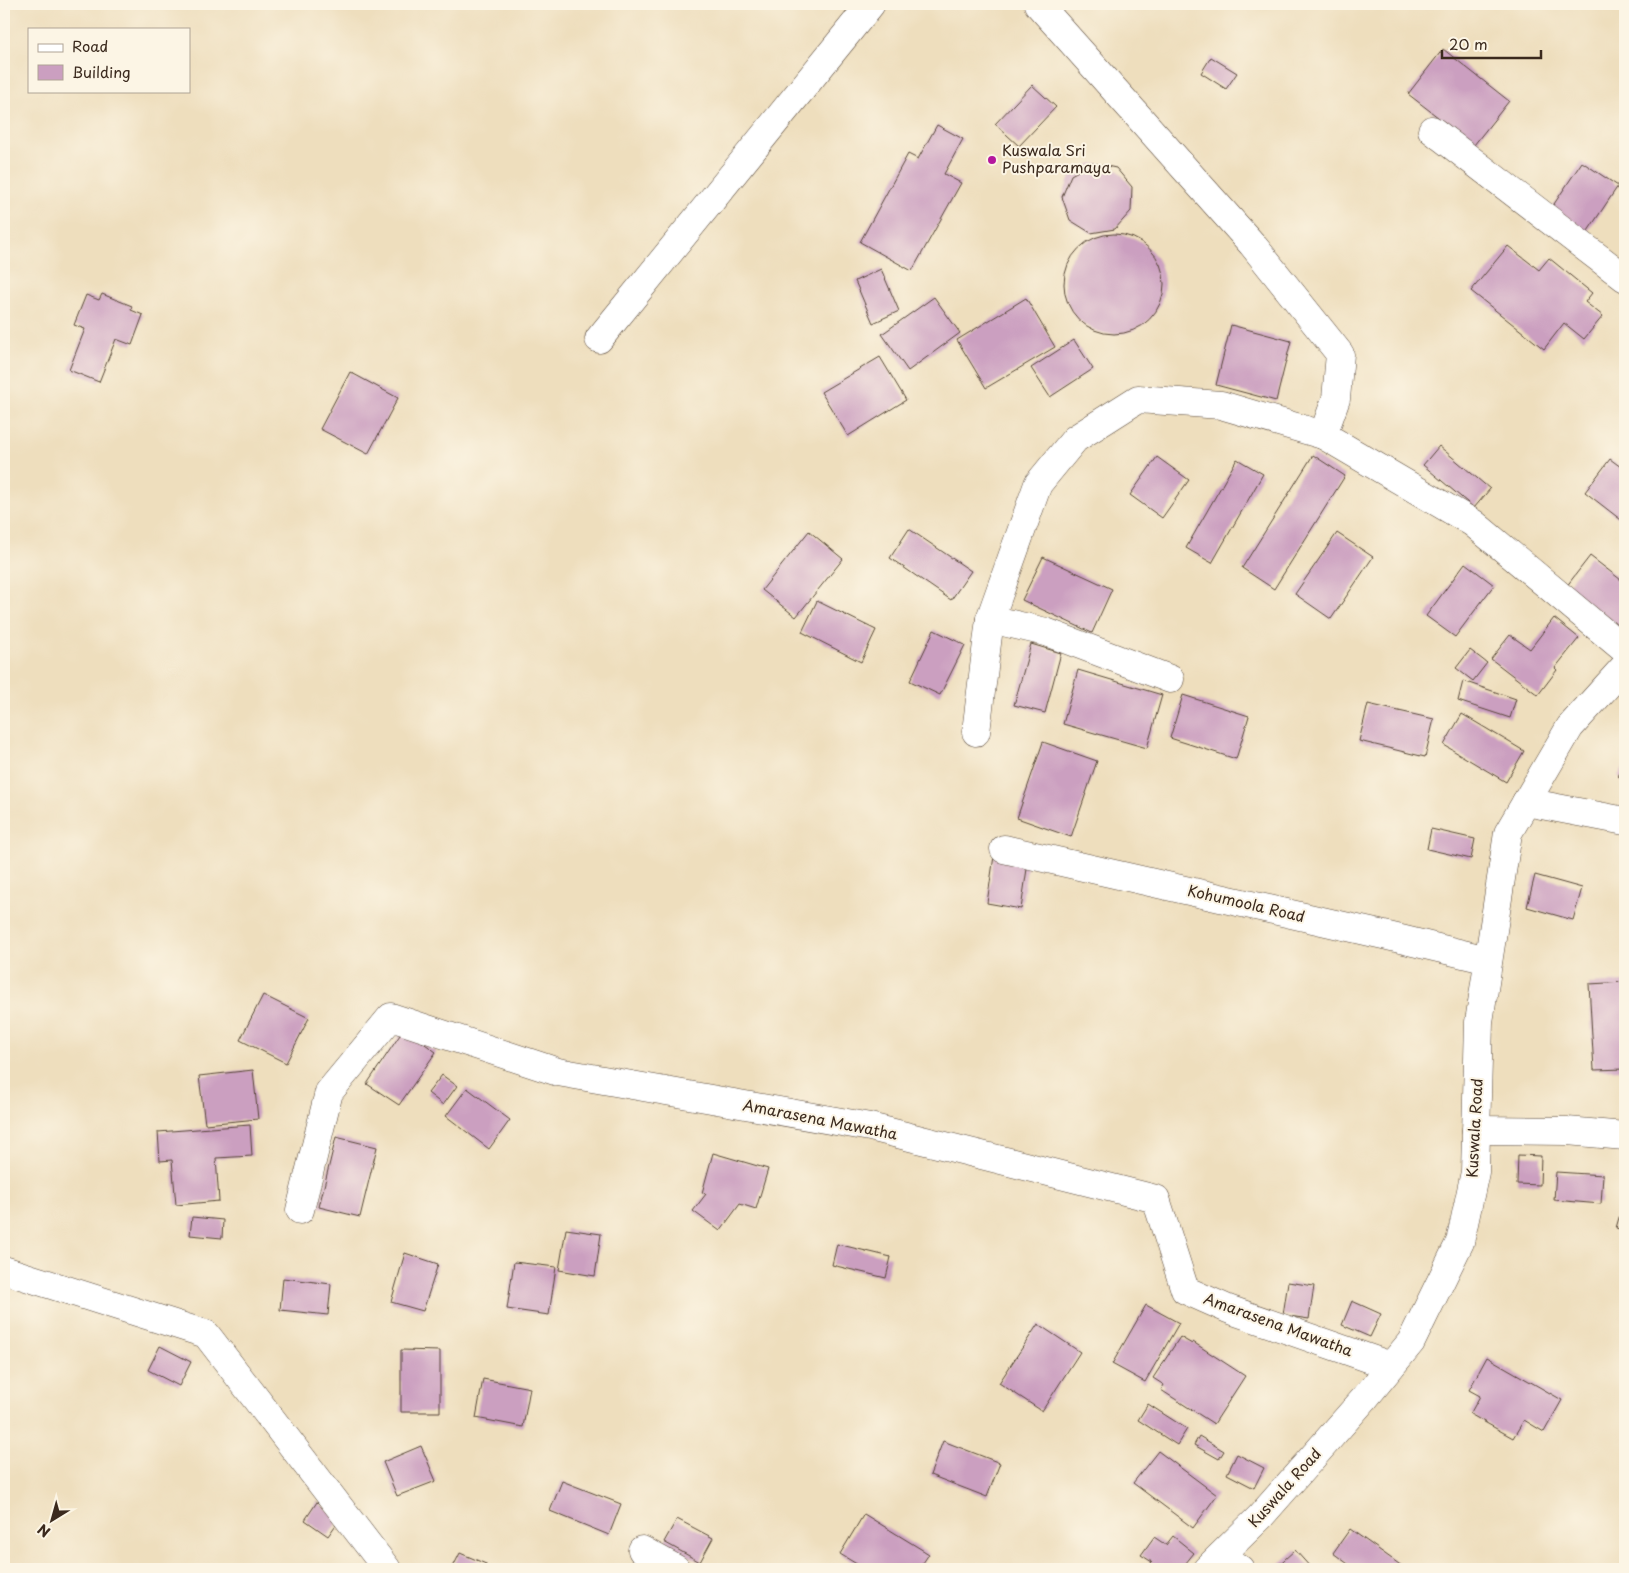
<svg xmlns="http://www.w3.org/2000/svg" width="1629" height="1573" font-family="'Playpen Sans',sans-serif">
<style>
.building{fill:#cb9fc0}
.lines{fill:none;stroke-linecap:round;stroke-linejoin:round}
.minor-casing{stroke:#564536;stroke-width:29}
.minor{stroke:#fff;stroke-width:28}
.poi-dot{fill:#b5179e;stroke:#fcf5e5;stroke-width:2}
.labels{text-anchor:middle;stroke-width:4;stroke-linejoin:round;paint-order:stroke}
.poi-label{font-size:15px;fill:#3b2a1e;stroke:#fcf5e5;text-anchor:start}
.street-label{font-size:15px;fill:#3b2a1e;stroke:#fcf5e5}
</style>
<rect width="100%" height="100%" fill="#fcf5e5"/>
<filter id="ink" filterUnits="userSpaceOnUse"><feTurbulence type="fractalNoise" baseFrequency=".02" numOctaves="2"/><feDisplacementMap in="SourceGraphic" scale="10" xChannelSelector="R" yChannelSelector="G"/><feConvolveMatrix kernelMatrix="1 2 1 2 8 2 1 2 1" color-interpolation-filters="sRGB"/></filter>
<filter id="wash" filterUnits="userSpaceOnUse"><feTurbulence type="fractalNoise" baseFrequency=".0096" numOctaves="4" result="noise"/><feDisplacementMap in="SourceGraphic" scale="20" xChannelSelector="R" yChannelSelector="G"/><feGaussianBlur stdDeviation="1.12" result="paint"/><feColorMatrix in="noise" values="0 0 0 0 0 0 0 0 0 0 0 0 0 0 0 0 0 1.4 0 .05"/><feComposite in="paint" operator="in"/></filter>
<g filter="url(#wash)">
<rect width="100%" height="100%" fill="#eedebd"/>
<g id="blocks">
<!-- building -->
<g class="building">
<path d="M1443,49L1509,101L1474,145L1408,94Z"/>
<path d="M1211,57L1237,73L1226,89L1201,73Z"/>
<path d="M1032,85L1056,107L1019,146L995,124Z"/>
<path d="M937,125L963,139L944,174L961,183L912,271L860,242L908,154L918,159Z"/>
<path d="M1582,162L1618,186L1584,237L1548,213Z"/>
<path d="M1092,163L1116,168L1132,187L1131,211L1115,229L1091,233L1070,220L1062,197L1071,175Z"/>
<circle cx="1114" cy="284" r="50"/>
<path d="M1508,246L1539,270L1549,258L1592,293L1585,302L1603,316L1584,339L1564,323L1544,349L1471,291Z"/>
<path d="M881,269L899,311L873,323L855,281Z"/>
<path d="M102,294L132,306L131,310L143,315L132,345L116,339L99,382L69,370L85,329L74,325L86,295L99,300Z"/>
<path d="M934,297L960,333L908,371L882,334Z"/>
<path d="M1026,298L1055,347L986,388L957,340Z"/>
<path d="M1231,325L1291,341L1276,401L1216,385Z"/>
<path d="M1074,340L1093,369L1050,397L1031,368Z"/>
<path d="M880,357L906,400L848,436L821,392Z"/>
<path d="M350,372L398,398L368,454L320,429Z"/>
<path d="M1439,446L1490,489L1474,508L1423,465Z"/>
<path d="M1313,455L1345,476L1274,589L1242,568Z"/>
<path d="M1157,457L1189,480L1162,518L1130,495Z"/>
<path d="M1237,459L1263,474L1212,563L1186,548Z"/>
<path d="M1610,459L1625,470V523L1585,492Z"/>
<path d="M909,529L971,571L951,600L890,558Z"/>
<path d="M809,531L843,559L796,617L762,590Z"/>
<path d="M1337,533L1373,557L1331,619L1295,594Z"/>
<path d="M1590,556L1625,583V632L1566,587Z"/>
<path d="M1043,557L1112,589L1092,633L1022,600Z"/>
<path d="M1465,563L1494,585L1455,637L1426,616Z"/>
<path d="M817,601L876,630L861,662L802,632Z"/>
<path d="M1554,618L1579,638L1555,668L1557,670L1538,695L1491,659L1510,635L1530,649Z"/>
<path d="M934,630L965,645L940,695L910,681Z"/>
<path d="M1031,644L1061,653L1045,713L1014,705Z"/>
<path d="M1470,650L1487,663L1473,681L1456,668Z"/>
<path d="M1078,670L1162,695L1147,748L1063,724Z"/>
<path d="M1463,681L1516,699L1510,718L1458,701Z"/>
<path d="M1183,695L1249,716L1236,759L1170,738Z"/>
<path d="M1368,704L1434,719L1425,757L1359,741Z"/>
<path d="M1462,714L1524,751L1506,782L1444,745Z"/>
<path d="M1043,742L1097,761L1071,837L1017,818Z"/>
<path d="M1625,765V781L1618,776Z"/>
<path d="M1431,829L1475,839L1471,859L1427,849Z"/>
<path d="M994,856L1028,862L1021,909L987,903Z"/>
<path d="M1535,875L1582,888L1573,920L1527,907Z"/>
<path d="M1625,982V1069L1594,1070L1589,984Z"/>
<path d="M263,995L309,1018L286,1063L240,1040Z"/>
<path d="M404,1029L436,1052L399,1105L367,1084Z"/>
<path d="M253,1070L258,1119L205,1124L199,1076Z"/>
<path d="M442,1075L457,1086L443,1105L428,1093Z"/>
<path d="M467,1088L510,1120L489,1149L446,1116Z"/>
<path d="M250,1125L252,1156L216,1158L219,1201L176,1205L172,1160L160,1161L158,1132Z"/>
<path d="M336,1137L377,1147L360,1217L319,1207Z"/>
<path d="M713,1153L768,1169L756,1209L740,1204L720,1231L693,1211L706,1194L702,1193Z"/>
<path d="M1518,1155L1541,1156L1540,1185L1517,1184Z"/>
<path d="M1556,1172L1603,1175L1601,1204L1554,1200Z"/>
<path d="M1625,1197V1231L1616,1228Z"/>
<path d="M192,1217L223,1220L222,1238L190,1235Z"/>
<path d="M566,1229L601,1234L595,1276L559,1270Z"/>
<path d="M837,1244L891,1257L886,1278L832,1265Z"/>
<path d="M405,1253L438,1264L423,1311L391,1302Z"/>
<path d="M514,1262L556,1267L549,1315L507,1309Z"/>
<path d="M283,1278L331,1284L328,1315L280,1310Z"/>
<path d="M1288,1282L1314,1286L1309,1319L1283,1315Z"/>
<path d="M1352,1301L1381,1314L1370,1337L1342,1325Z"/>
<path d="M1146,1305L1179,1323L1145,1382L1112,1364Z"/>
<path d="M1038,1324L1080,1352L1042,1411L999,1383Z"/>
<path d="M1180,1337L1192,1344L1193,1342L1245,1376L1214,1424L1161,1390L1164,1385L1153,1378Z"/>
<path d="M160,1346L191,1362L179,1386L148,1370Z"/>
<path d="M401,1350L440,1351V1412H401Z"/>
<path d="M1487,1357L1562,1400L1544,1432L1524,1420L1513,1438L1470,1414L1480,1396L1469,1390Z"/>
<path d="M483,1379L530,1388L523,1427L476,1418Z"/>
<path d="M1148,1404L1187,1429L1177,1445L1138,1420Z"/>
<path d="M1199,1436L1224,1451L1219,1459L1194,1445Z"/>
<path d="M943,1441L1000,1463L987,1497L930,1475Z"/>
<path d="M421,1446L436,1481L397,1496L383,1462Z"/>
<path d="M1158,1451L1217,1495L1193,1528L1133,1483Z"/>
<path d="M1237,1454L1264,1468L1254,1488L1227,1474Z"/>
<path d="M562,1481L621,1504L609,1535L550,1511Z"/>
<path d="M317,1502L340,1519L328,1536L305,1520Z"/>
<path d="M864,1514L929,1554L919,1569H865L840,1554Z"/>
<path d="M677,1519L713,1538L700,1562L664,1542Z"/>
<path d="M1350,1529L1406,1569H1355L1333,1553Z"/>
<path d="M1173,1536L1194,1553L1181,1569H1146L1152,1562L1141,1555L1154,1537L1166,1545Z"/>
<path d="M1295,1550L1312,1569H1274Z"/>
<path d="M460,1553L486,1564L484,1569H452Z"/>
</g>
</g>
</g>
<g filter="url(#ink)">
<use href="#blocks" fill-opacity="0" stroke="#564536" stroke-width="1"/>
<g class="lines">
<!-- minor casing -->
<g class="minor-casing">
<g id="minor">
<path d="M1038,4L1252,244L1340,354L1336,399L1323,435"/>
<path d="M1432,130L1625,278"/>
<path d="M599,339L871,4"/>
<path d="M990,619L1046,632L1170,679"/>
<path d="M976,732L990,619L1038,484L1075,439L1138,399L1221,405L1323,435L1473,523L1625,650"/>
<path d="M1526,802L1625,821"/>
<path d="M1004,849L1388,936L1488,960"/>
<path d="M1476,1130L1567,1131L1625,1136"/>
<path d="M300,1210L329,1092L391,1017L558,1072L870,1127L1156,1199L1185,1290L1228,1309L1391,1366"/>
<path d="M4,1270L206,1334L387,1569"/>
<path d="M642,1550L676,1569"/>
<path d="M1221,1556L1240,1569"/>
<path d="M1207,1569L1260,1517L1364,1399L1411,1342L1460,1242L1475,1172L1479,1022L1508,833L1570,727L1625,666"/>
</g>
</g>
<!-- minor -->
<use href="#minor" class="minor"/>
</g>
</g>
<!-- markers -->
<circle class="poi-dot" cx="992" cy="160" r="5"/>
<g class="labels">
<!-- poi labels -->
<g class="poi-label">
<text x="1002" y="156">Kuswala Sri<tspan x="1002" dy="17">Pushparamaya</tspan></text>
</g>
<!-- street labels -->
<g class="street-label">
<text transform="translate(1246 904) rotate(13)" y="5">Kohumoola Road</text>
<text transform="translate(820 1120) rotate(11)" y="5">Amarasena Mawatha</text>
<text transform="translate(1475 1128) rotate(-87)" y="5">Kuswala Road</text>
<text transform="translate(1278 1325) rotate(20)" y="5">Amarasena Mawatha</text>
<text transform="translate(1285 1488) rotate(-48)" y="5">Kuswala Road</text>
</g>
</g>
<!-- margin -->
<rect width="1629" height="1573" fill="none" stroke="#fcf5e5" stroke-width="20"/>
<!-- legend -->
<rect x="28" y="28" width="162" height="65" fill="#fcf5e5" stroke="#afa495"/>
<rect x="38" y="44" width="25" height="8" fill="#ffffff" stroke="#afa495"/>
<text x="72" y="52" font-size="15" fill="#3b2a1e">Road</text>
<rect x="38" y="65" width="25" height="15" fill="#cb9fc0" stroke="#afa495"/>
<text x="72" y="78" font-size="15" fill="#3b2a1e">Building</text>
<!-- north arrow -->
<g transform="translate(52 1520) rotate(217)" stroke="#fcf5e5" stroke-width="4" paint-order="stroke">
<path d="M0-4L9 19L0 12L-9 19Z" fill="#3b2a1e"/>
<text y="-8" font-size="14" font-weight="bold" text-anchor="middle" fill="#3b2a1e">N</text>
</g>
<!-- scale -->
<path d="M1442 50v8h99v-8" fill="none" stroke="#3b2a1e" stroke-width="2.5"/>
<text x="1449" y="50" font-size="15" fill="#3b2a1e" stroke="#fcf5e5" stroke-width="4" paint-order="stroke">20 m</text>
</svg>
